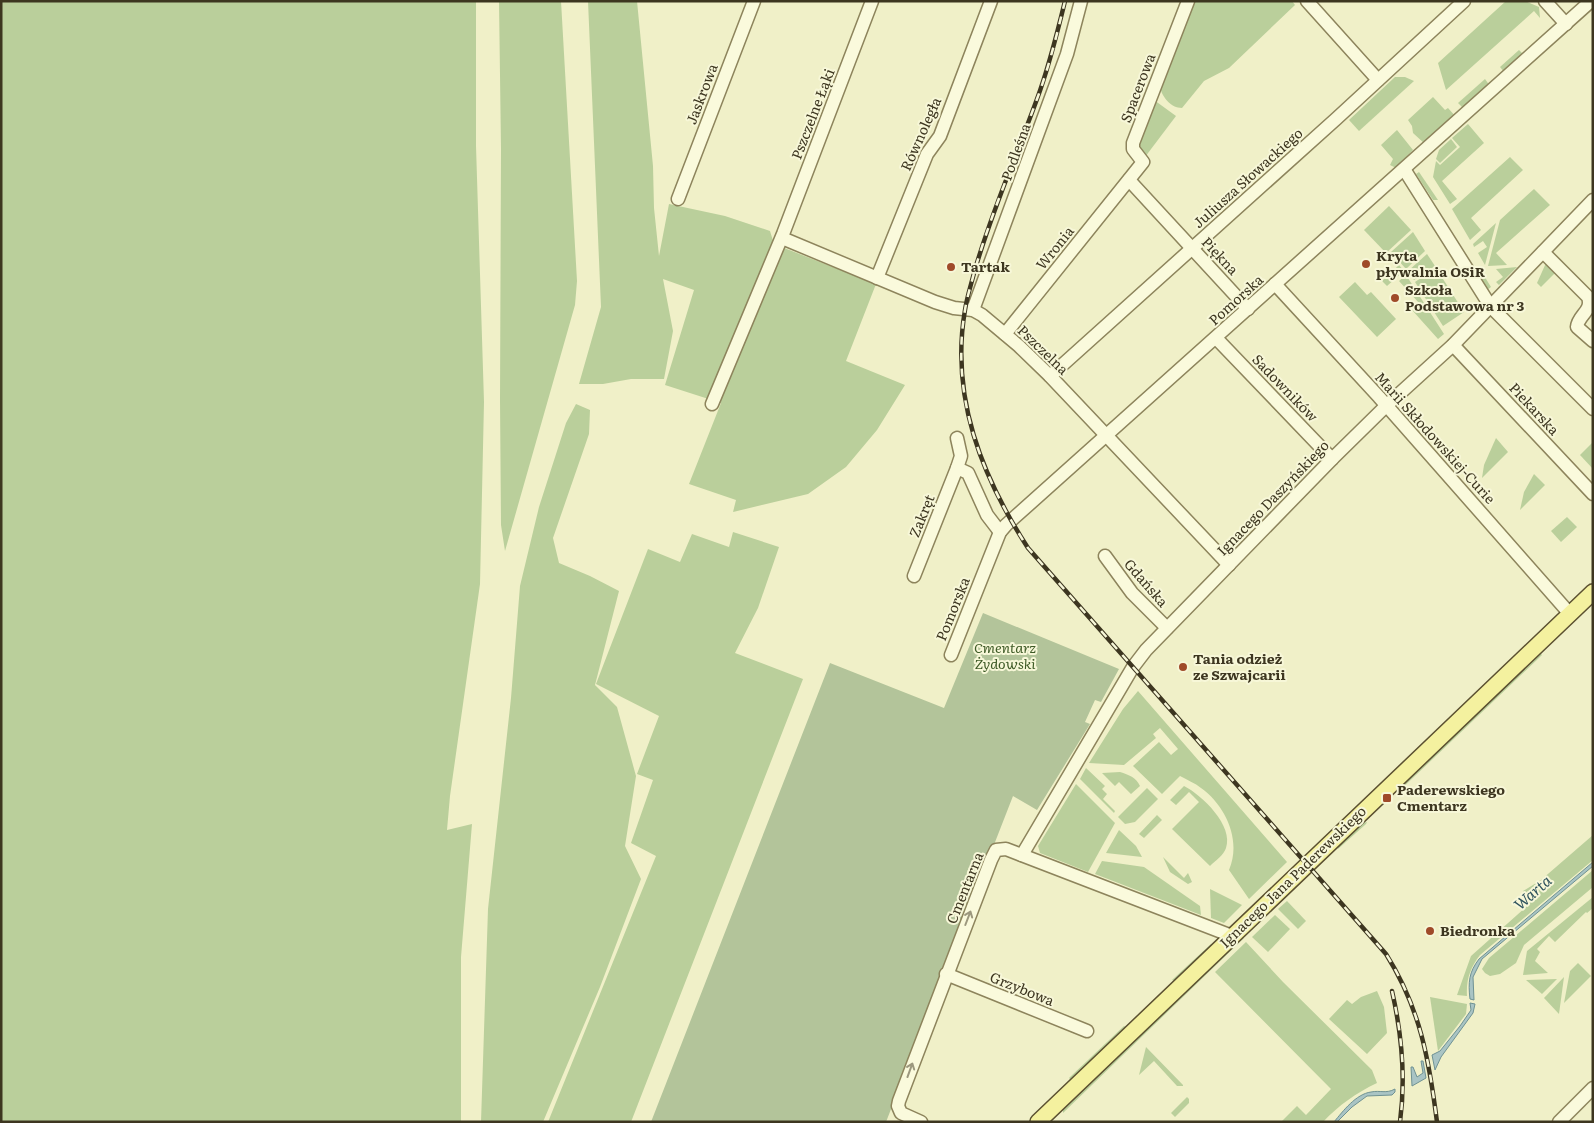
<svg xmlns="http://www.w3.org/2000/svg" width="1594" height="1123" font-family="Literata,serif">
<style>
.green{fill:#bacf9b}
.cemetery{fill:#b3c49a}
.water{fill:#a9c4c4;stroke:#6f9293}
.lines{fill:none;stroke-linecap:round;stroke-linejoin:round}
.minor-casing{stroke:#8d845c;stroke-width:15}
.major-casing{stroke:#5b5030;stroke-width:18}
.minor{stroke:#fafadc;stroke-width:12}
.major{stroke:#f4f19f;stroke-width:15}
.rail-casing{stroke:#3d3620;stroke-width:4.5}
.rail{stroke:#f7f7d8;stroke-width:2.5;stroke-dasharray:8;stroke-linecap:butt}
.oneway{stroke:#9c987e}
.poi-dot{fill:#9f4a29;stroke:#f7f7d8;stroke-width:2}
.labels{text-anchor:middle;stroke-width:4;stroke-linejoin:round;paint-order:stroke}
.street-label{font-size:14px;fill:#3d3620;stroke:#f7f7d8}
.poi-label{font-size:14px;font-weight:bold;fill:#3d3620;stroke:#f7f7d8;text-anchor:start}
.park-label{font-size:14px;font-style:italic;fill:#3e5a26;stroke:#f7f7d8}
.water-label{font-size:15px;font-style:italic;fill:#2f535d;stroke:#f7f7d8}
</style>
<rect width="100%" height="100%" fill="#f0f0c8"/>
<!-- green -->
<g class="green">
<path d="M1,1H476V146L484,402L480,584L450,796L447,830L472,824L461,957V1122H1Z"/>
<path d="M499,1H561L577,281L575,305L505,551L501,525L500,400L501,149Z"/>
<path d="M588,1H637L653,166L654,208L659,256L669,204L725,216L770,231L774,244L876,284L846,361L905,385L877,430L846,467L808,494L733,512L736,500L689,484L721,403L665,385L694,290L663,279L673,331L664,379H631L603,384H579L601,307Z"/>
<path d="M1194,1H1292L1295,5L1229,68L1204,81L1182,108C1171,108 1162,97 1160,87Z"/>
<path d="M1506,1H1525L1539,7L1540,18L1534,11L1446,90L1438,63Z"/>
<path d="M1519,50L1524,55L1504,72L1500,67Z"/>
<path d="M1395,77H1405L1414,81L1359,131L1349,120Z"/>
<path d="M1485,79L1490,86L1464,109L1458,103Z"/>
<path d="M1433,97L1445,110L1448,108L1456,117L1425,144L1413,133L1412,126L1408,120Z"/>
<path d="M1154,100L1176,116L1142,161L1137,151Z"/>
<path d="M1468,124L1484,143L1442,181L1457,199L1450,204L1433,177L1436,161L1440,165L1460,147L1452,138Z"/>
<path d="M1397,130L1413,150L1396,168L1390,165L1393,159L1381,145Z"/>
<path d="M1451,139L1457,147L1440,163L1436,159L1439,150Z"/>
<path d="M1510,157L1523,170L1471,218L1481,230L1470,240L1452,209Z"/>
<path d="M1419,172L1438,200H1433L1416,174Z"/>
<path d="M1534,189L1550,205L1496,253L1507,265L1488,266L1500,220Z"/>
<path d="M1389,206L1411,230L1386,253L1364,230Z"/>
<path d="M1496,223L1485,265L1478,253L1487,247L1483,241L1474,247L1473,244Z"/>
<path d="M1413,232L1425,251L1406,269L1391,252Z"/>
<path d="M1427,254L1435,266L1414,280L1408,271Z"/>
<path d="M1546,263L1556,272L1541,287L1537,283Z"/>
<path d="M1399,265L1404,271L1387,286L1382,281Z"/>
<path d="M1478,266L1491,287L1487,290L1474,269Z"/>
<path d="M1517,267L1499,285L1496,282L1503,277L1496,269Z"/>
<path d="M1436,268L1464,312L1443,326L1415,282Z"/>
<path d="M1406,275L1444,334L1438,339L1412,310L1419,303L1399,281Z"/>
<path d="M1355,282L1367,295L1371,292L1396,319L1377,337L1339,297Z"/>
<path d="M576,404L590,410L589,434L553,538L559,563L590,576L619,591L595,685L617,707L636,776L625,846L641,879L600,987L543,1122H481L488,909L511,698L520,586L539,507L566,423Z"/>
<path d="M1496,438L1508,452L1482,478L1484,465Z"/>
<path d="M1592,443L1593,444V469L1580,455Z"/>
<path d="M1534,474L1545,485L1520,510L1524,492Z"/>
<path d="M1567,517L1577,527L1561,542L1551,531Z"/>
<path d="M733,532L779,547L758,608L735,653L803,679L631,1122H548L656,856L631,843L653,780L637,774L659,716L596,684L648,549L680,562L692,534L729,547Z"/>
<path d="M1540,653L1542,655L1396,794L1399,787Z"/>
<path d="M1138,691L1287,862L1249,899L1229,870C1242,840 1225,805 1201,788C1195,783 1187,780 1180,776L1162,794L1133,766L1159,742L1171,755L1178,749L1160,728L1153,734L1156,738L1124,765L1089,763L1123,709Z"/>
<path d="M1086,768L1105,786L1102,789L1107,794L1103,799L1115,811L1114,813L1080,779Z"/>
<path d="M1120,772C1129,775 1136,777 1140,786L1131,794L1119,782L1115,786L1102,773Z"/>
<path d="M1076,784L1115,823L1088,872L1040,853L1038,846Z"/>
<path d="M1184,786C1202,795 1234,826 1226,848C1224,855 1215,861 1210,866L1172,829L1199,802L1189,792L1176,805L1170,800Z"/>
<path d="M1147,788L1158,799L1135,822L1125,824L1118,817Z"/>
<path d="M1157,815L1162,820L1144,838L1139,834Z"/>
<path d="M1367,822L1366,824L1338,849C1339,839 1357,824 1367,822Z"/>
<path d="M1119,830L1136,846L1142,857L1106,853Z"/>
<path d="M1593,835V860L1480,955C1470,968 1466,980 1467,996L1457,995L1471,956L1526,907L1523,891L1541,880Z"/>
<path d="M1163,857L1184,878L1188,873L1192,882L1188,884L1170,872Z"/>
<path d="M1102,861L1144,867L1200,906L1201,915L1095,874Z"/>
<path d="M1593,870V887L1524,945L1516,963L1500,974L1490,976L1485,973L1482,969L1489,958Z"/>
<path d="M1210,889L1242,905L1224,923L1211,918Z"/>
<path d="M1593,897V908L1587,913L1586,912L1555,942L1549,936L1537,949L1540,952L1535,961L1548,973L1523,975L1527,951Z"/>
<path d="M1287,901L1306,921L1298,929L1278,909Z"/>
<path d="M1275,915L1290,929L1268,952L1252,937Z"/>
<path d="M1242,935L1244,938L1063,1113V1109Z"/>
<path d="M1246,942L1283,982L1372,1070L1377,1083C1356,1093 1339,1105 1323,1122H1281L1297,1106L1306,1115L1331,1089L1215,972Z"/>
<path d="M1211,944V947L1175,981L1172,980Z"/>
<path d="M1578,963L1591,976L1564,1003L1570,971Z"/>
<path d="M1564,977L1559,1014L1544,998Z"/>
<path d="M1557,979L1542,994L1526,980Z"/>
<path d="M1377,991L1384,1007L1387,1033L1367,1054L1329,1019L1347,1000L1352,1004L1361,997Z"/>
<path d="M1430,997L1467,1004L1466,1014L1438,1051Z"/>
<path d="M1124,1026L1126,1027L1071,1080L1069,1078Z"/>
<path d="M1146,1047L1183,1085V1086H1177L1154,1061L1139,1075Z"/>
<path d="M1187,1097L1189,1099V1103L1175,1117L1171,1113Z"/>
</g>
<!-- cemetery -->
<path class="cemetery" d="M983,613L1119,669L1101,702L1095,700L1085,722L1090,724L1037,810L1013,796L886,1122H651L830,663L944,708Z"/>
<!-- water -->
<g class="water">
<path d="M1593,862V866L1482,959L1473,977L1474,1000L1470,999C1468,982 1469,972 1479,959Z"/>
<path d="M1470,1003L1475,1004L1473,1013L1441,1057L1435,1070L1432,1055L1440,1051L1460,1026L1471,1010Z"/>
<path d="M1421,1061H1423L1426,1078L1412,1086L1411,1067H1413L1417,1077L1423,1073Z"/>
<path d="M1395,1089V1092L1392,1095L1367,1096L1352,1107L1337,1122H1334C1343,1111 1356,1094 1371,1092C1380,1090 1386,1094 1395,1089Z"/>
</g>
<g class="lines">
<!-- minor casing -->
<g class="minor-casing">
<g id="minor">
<path d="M1307,1L1378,80"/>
<path d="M1545,1L1566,24"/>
<path d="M1404,169L1491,307L1593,409"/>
<path d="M1129,180L1248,309"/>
<path d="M678,199L754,1"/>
<path d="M782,238L935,302L954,308L973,310L982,315L1019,346L1050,376L1229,565"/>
<path d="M1543,252L1588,297C1593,311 1578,315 1577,327L1593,341"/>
<path d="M877,278L927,154L940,136L991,1"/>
<path d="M1275,284L1379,397L1570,614"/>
<path d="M973,310L1067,54L1081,1"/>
<path d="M1005,334L1143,162L1133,149V143L1188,1"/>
<path d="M1216,338L1332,459"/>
<path d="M1453,345L1593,494"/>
<path d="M1050,376L1336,119L1464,1"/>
<path d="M712,404L783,234L872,1"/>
<path d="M957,438L961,456L957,468"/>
<path d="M1105,556L1132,593L1167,628"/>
<path d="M914,576L957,468L968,473L987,515L1000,532"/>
<path d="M951,655L1000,532L1006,525L1591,1"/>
<path d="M1022,855L1133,667L1146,650L1332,459L1387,405L1453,345L1593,200"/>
<path d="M946,974L1087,1031"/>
<path d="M921,1122L901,1113L898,1106L899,1101L991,860L996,850L1006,849L1232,936"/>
<path d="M1559,1122L1593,1088"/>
</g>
</g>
<!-- major casing -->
<g class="major-casing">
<path id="major" d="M1038,1122L1593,592"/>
</g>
<!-- minor -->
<use href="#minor" class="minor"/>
<!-- major -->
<use href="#major" class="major"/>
<!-- rail casing -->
<g class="rail-casing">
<g id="rail">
<path d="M1065,1C1057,34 1049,67 1037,99C1016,157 991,213 974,273C971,285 967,297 965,310C950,397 982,477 1028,548L1386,954C1420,1008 1429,1059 1437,1122"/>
<path d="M1392,991C1402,1035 1406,1077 1400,1122"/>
</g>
</g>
<!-- rail -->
<use href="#rail" class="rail"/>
</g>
<!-- one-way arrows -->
<defs><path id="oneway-shaft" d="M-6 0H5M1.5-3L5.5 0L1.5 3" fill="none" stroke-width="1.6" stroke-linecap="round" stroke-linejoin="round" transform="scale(1.25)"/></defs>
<g class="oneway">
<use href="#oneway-shaft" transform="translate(968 918) rotate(-69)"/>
<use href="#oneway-shaft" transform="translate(910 1070) rotate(-70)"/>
</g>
<!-- markers -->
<g class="poi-dot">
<circle cx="1366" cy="264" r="5"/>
<circle cx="951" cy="267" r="5"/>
<circle cx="1395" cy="298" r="5"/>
<circle cx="1183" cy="667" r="5"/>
<rect x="1382" y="793" width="10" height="10" rx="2.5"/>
<circle cx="1430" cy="931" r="5"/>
</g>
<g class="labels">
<!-- street labels -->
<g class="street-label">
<text transform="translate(1138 88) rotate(-69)" y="5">Spacerowa</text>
<text transform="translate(702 94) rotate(-69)" y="5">Jaskrowa</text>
<text transform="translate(813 114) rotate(-69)" y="5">Pszczelne Łąki</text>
<text transform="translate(921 134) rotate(-66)" y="5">Równoległa</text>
<text transform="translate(1016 152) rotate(-70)" y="5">Podleśna</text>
<text transform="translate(1248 178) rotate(-42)" y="5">Juliusza Słowackiego</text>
<text transform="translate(1055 248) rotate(-51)" y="5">Wronia</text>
<text transform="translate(1220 256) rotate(47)" y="5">Piękna</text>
<text transform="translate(1236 300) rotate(-42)" y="5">Pomorska</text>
<text transform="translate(1043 350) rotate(44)" y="5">Pszczelna</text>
<text transform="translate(1285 388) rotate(46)" y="5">Sadowników</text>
<text transform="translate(1534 409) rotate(47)" y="5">Piekarska</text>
<text transform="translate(1435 438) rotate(48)" y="5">Marii Skłodowskiej-Curie</text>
<text transform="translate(1273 498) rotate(-46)" y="5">Ignacego Daszyńskiego</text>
<text transform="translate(922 516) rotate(-68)" y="5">Zakręt</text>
<text transform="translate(1146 583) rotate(49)" y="5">Gdańska</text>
<text transform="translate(953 609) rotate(-68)" y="5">Pomorska</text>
<text transform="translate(1293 877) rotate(-44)" y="5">Ignacego Jana Paderewskiego</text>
<text transform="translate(965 888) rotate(-68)" y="5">Cmentarna</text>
<text transform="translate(1022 989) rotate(22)" y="5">Grzybowa</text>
</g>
<!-- poi labels -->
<g class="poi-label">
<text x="1376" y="261">Kryta<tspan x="1376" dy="16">pływalnia OSiR</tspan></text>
<text x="961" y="272">Tartak</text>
<text x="1405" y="295">Szkoła<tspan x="1405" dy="16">Podstawowa nr 3</tspan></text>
<text x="1193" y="664">Tania odzież<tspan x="1193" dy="16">ze Szwajcarii</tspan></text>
<text x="1397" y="795">Paderewskiego<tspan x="1397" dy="16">Cmentarz</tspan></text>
<text x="1440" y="936">Biedronka</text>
</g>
<!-- park labels -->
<g class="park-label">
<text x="1005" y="653">Cmentarz<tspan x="1005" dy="16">Żydowski</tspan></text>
</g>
<!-- water labels -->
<g class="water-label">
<text transform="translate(1533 893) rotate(-41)" y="5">Warta</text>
</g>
</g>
<!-- border -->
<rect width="1594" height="1123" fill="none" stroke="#3d3620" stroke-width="5"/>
</svg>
